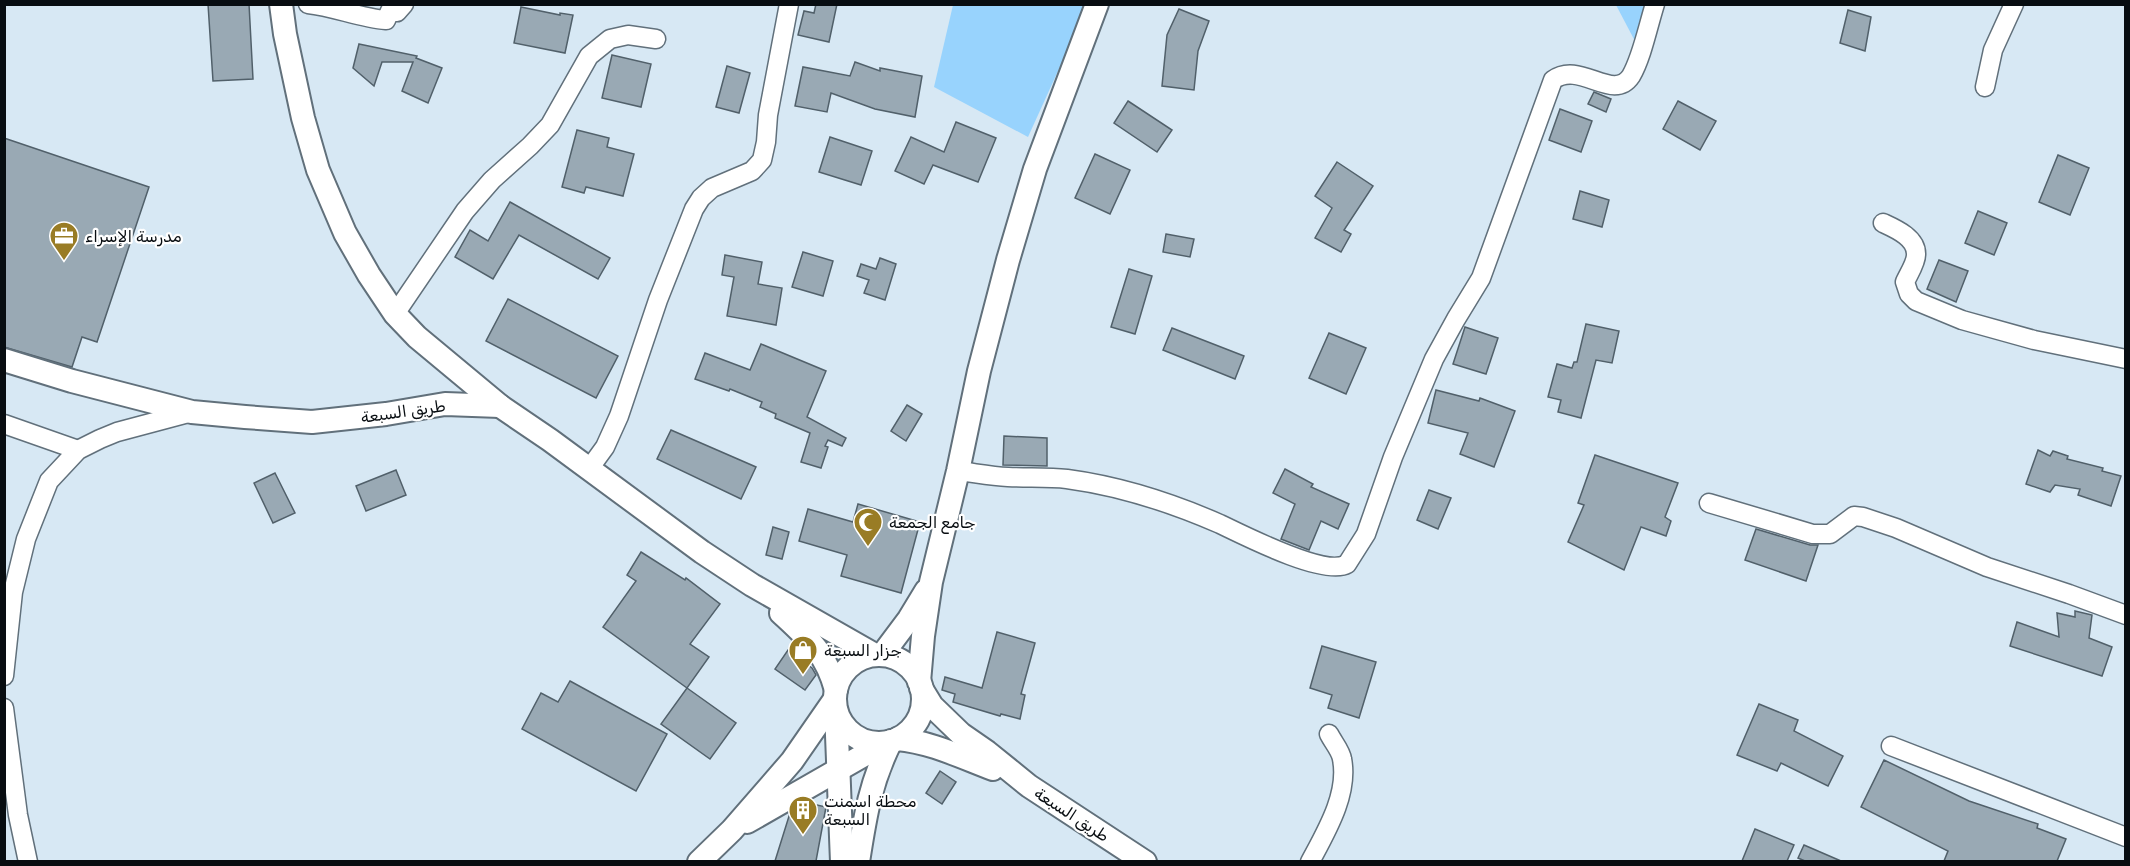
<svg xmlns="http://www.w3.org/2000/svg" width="2130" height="866" font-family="Rubik,Cairo,sans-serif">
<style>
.green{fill:#98d3fd}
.building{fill:#99a9b4;stroke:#51606a;stroke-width:1.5}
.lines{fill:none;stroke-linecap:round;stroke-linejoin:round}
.minor-casing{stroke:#61707b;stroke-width:21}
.tertiary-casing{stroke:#61707b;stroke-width:26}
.minor{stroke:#fff;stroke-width:18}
.tertiary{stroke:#fff;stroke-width:22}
.labels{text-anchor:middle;stroke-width:4.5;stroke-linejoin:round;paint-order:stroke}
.poi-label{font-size:16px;fill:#080d11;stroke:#fff;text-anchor:start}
.street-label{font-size:16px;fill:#080d11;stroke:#fff}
</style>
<rect width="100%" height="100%" fill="#d7e8f4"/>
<!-- green -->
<g class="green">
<path d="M953,5H1088L1028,137L934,87Z"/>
<path d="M1616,5H1646L1636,43Z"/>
</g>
<!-- building -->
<g class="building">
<path d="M208,4H249L253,79L213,81Z"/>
<path d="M816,4H837L829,42L798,35L804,11L814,13Z"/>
<path d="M521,7L560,15V13L573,15L565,53L514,43Z"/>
<path d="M1179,9L1209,21L1198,51L1194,90L1162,86L1167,35Z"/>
<path d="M1848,10L1871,17L1865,51L1840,43Z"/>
<path d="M359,44L417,56L416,58L442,68L428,103L402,91L413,62H382L374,86L353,68Z"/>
<path d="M612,55L651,64L641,107L602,98Z"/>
<path d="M855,62L880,71V68L922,76L915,117L875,109L831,93L827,112L795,106L803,67L850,76Z"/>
<path d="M727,66L750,73L739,113L716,107Z"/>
<path d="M1594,92L1611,99L1606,112L1588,104Z"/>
<path d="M1128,101L1172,130L1157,152L1114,123Z"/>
<path d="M1678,101L1716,121L1700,150L1663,129Z"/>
<path d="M1560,109L1592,121L1581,152L1549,140Z"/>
<path d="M956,122L996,138L978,182L933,165L924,184L895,171L911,137L944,152Z"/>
<path d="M577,130L609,138L607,147L634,154L623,196L586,187L584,193L562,187Z"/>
<path d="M830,137L872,151L861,185L819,172Z"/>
<path d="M4,138L149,187L97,342L82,337L72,367L4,347Z"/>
<path d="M1095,154L1130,170L1110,214L1075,198Z"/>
<path d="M2058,155L2089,168L2070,215L2039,202Z"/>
<path d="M1337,162L1373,186L1344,230L1351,234L1341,252L1315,238L1332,208L1315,196Z"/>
<path d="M1580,191L1609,200L1602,227L1573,219Z"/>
<path d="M510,202L610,258L598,279L519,235L493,279L455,257L470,230L488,241Z"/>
<path d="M1978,211L2007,223L1994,255L1965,243Z"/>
<path d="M1166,234L1194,239L1190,257L1163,252Z"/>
<path d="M803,252L833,261L823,296L792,287Z"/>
<path d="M725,255L762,262L758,284L782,288L776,325L727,316L734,277L722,275Z"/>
<path d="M880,258L896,264L885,300L864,293L869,280L857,276L861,264L876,269Z"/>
<path d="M1939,260L1968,271L1956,302L1927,289Z"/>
<path d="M1129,269L1152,276L1135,334L1111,327Z"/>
<path d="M508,299L618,356L596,398L486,341Z"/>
<path d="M1586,324L1619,331L1612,363L1596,360L1581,418L1558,412L1561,400L1548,397L1557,364L1572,368L1574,362H1577Z"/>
<path d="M1465,327L1498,338L1486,374L1453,364Z"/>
<path d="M1172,328L1244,356L1235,379L1163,350Z"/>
<path d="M1329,333L1366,348L1346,394L1309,378Z"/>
<path d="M761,344L826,371L807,417L846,438L842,446L828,440L825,446L828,447L821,468L801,462L810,433L775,418L776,414L760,407L762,402L730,389L729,391L695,379L705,353L750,370Z"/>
<path d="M1436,390L1479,401L1480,398L1515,411L1494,467L1460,454L1468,433L1428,423Z"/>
<path d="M907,405L922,414L906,441L891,431Z"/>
<path d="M671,430L756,467L741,499L657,459Z"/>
<path d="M1004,436L1047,438V466L1003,465Z"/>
<path d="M2038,450L2050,456L2053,451L2068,456L2067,459L2103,468L2102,471L2121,476L2111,506L2078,495L2080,489L2055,485L2050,492L2026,484Z"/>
<path d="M1595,455L1678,483L1665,517L1671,521L1666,536L1641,527L1624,570L1568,542L1584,505L1578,503Z"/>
<path d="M1285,469L1313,484L1311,487L1349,504L1338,529L1321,521L1309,550L1281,539L1295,504L1273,493Z"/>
<path d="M396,470L406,495L366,511L356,486Z"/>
<path d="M275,473L295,513L273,523L254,483Z"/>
<path d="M1429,490L1451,498L1438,529L1417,520Z"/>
<path d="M858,504L920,522L901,593L841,576L847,555L799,541L808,509L853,522Z"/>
<path d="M773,527L789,532L782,559L766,555Z"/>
<path d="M1756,529L1810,545H1818L1806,581L1745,560Z"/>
<path d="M641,552L685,580L686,578L720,604L690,644L709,657L687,688L603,627L636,581L627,575Z"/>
<path d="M2075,611L2092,615L2089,638L2112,647L2102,676L2010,646L2017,622L2059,637L2057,613L2075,617Z"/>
<path d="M997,632L1035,643L1021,694L1025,695L1020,719L1001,714L1000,716L953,702L955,694L942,690L945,677L982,688Z"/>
<path d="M1322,646L1376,662L1359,718L1328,708L1332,695L1310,688Z"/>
<path d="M788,650L812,668L816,675L805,690L775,669Z"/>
<path d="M570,681L667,734L636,791L522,729L541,693L558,702Z"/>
<path d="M687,688L736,723L710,759L661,724Z"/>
<path d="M1759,704L1798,720L1794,731L1843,756L1828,786L1781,763L1777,771L1737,755Z"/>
<path d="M1884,760L1969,801L2038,824L2037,828L2066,839L2057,861H1944L1948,851L1861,807Z"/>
<path d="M940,771L956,782L942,804L926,793Z"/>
<path d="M808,803L826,807L816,861H775L790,813Z"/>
<path d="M1755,829L1794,845L1787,861H1742Z"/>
<path d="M1804,845L1841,861H1805L1798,858Z"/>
</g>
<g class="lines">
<!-- minor casing -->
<g class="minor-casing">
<g id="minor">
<path d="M308,4C335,7 360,18 386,20L390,11L397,12L404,4"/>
<path d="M1985,87L1993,50L2014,4"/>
<path d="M1883,223C1896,229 1917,238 1916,255C1916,263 1908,275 1905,282L1909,294L1916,301L1962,320L2034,340L2126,359"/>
<path d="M395,314L465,211L492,180L530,146L550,125L589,56L610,39L628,35L656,39"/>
<path d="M4,424L78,450"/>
<path d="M589,469L605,447L619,416L658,300L694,209L701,198L712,188L752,171L762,160L766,142L768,115L789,4"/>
<path d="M958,471C975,473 991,476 1008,477C1027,478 1048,477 1067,479C1119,486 1172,503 1220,524C1243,535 1325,577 1347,564L1366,534L1393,457L1434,359L1456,319L1481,278L1553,80C1580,60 1613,103 1631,76C1642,57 1648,26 1655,4"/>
<path d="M1709,503L1813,534H1830L1854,516L1863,517L1896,528L1987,567L2069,594L2126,615"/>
<path d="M4,676L13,592L26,539L49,481L78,450L100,439L117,432L192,412"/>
<path d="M4,708L18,815L28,862"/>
<path d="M1891,746L2126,837"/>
<path d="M1310,862C1326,832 1349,794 1342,759C1341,751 1333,742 1329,734"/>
</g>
</g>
<!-- tertiary casing -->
<g class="tertiary-casing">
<g id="tertiary">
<path d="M281,4L285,34L303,118L318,170L345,233L369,275L395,314L417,337L500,406L550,440L702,552L752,585L875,655"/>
<path d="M4,360L72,381L192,412L245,417L312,422L386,414L445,404L500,406"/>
<path d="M781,613C808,638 826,653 836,690"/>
<path d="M882,655L909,619L926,591"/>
<circle cx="879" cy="699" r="44"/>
<path d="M919,682L923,636L931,582L958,471L979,371L1008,260L1035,169L1097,4"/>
<path d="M921,688L932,706L961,734L987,752L1029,786L1145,862"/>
<path d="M836,710L842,862"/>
<path d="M897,739C931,742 961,757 993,769"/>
<path d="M747,822L885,743"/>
<path d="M699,862L732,830L792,761L835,699"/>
<path d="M858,862C865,817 870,783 891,741"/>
</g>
</g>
<!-- minor -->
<use href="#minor" class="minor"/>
<!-- tertiary -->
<use href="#tertiary" class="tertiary"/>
</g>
<!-- icons -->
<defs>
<g id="office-pin" transform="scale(1.5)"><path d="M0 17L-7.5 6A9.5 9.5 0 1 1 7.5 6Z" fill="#997c25" stroke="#fff"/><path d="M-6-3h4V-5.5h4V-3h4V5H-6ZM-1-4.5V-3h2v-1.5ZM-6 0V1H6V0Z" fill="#fff"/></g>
<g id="mosque-pin" transform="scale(1.5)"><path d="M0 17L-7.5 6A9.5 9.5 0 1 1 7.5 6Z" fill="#997c25" stroke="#fff"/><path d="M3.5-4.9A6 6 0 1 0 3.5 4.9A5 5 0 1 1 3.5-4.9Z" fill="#fff"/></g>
<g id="shop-pin" transform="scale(1.5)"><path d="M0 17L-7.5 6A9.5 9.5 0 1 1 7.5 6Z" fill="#997c25" stroke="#fff"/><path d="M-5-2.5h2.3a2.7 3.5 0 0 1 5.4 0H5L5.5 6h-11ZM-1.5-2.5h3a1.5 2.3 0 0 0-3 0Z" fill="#fff"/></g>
<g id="building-pin" transform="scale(1.5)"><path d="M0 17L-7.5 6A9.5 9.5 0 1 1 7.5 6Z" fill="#997c25" stroke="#fff"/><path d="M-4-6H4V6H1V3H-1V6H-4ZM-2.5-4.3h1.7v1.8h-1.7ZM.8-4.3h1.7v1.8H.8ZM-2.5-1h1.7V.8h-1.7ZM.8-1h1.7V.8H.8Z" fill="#fff"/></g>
</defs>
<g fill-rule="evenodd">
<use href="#office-pin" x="64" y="236"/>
<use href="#mosque-pin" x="868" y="522"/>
<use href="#shop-pin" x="803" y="650"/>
<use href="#building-pin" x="803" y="810"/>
</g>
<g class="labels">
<!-- poi labels -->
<g class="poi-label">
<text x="85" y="242">مدرسة الإسراء</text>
<text x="889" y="528">جامع الجمعة</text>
<text x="824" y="656">جزار السبعة</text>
<text x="824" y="807">محطة اسمنت<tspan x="824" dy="18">السبعة</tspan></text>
</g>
<!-- street labels -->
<g class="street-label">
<text transform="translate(403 411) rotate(-8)" y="6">طريق السبعة</text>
<text transform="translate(1072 814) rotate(33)" y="6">طريق السبعة</text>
</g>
</g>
<!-- border -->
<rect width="2130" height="866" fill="none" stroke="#080d11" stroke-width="12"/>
</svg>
